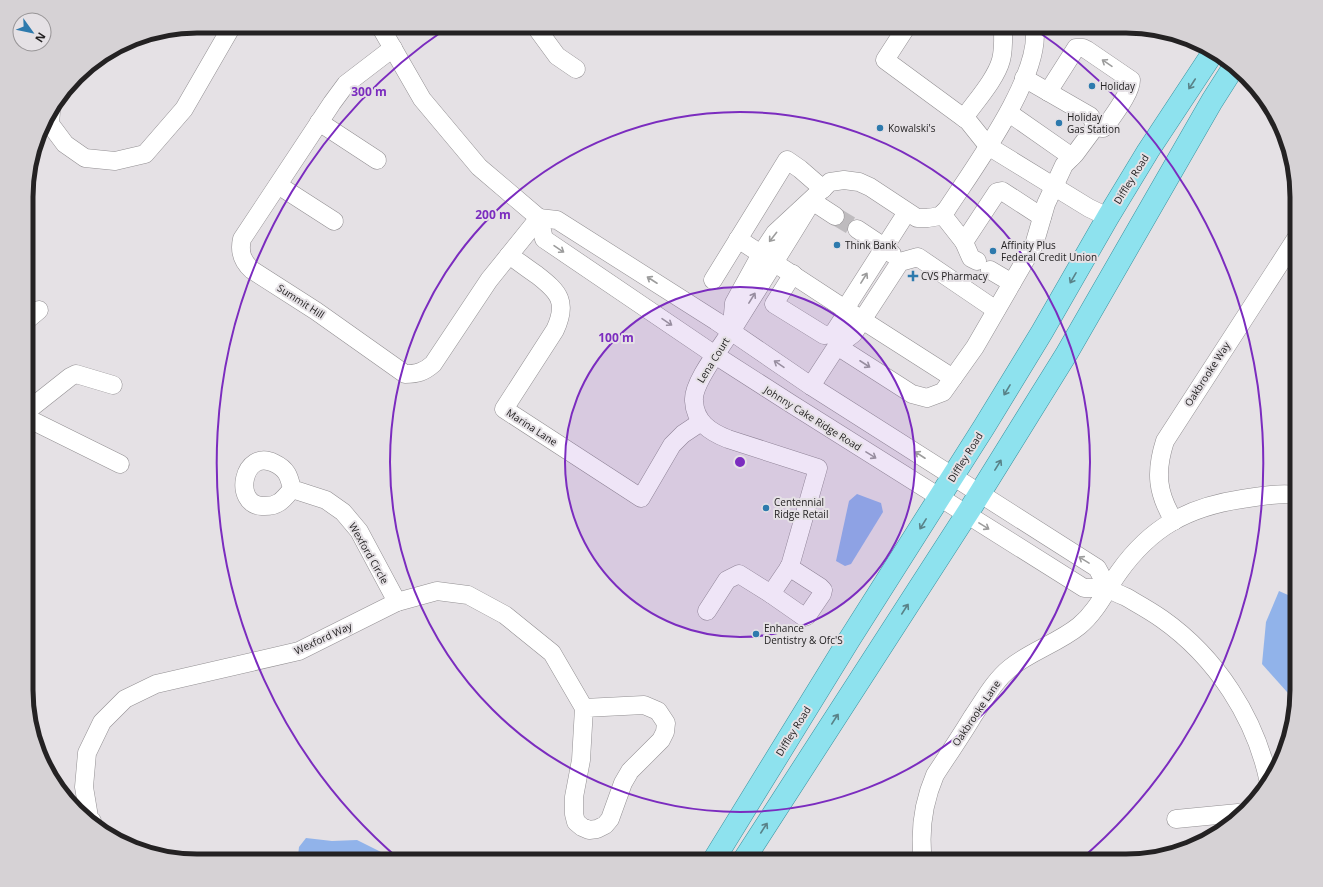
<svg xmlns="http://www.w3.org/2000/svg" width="1323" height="887" font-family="'Open Sans',sans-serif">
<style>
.water{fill:#91b3ea}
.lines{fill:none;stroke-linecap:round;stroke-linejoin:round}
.minor-tunnel{stroke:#bebbbe;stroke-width:18;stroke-dasharray:18 9;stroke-linecap:butt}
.minor-casing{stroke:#928f92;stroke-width:19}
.major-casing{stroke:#38929f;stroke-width:23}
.minor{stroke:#fff;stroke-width:18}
.major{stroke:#8ee2ee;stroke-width:22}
.oneway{stroke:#9c9c9c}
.oneway2{stroke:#598288}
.ring{fill:none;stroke:#7b2cbf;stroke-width:2}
.poi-dot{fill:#2e7aad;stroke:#e5e1e5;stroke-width:1.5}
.labels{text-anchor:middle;stroke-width:4;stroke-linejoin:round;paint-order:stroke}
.poi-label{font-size:10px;fill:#242223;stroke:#e5e1e5;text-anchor:start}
.street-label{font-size:10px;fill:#242223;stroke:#e5e1e5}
.rim{fill:none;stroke:#242223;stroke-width:5}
.centre{fill:#7b2cbf;stroke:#e5e1e5;stroke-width:2}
.ring-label{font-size:12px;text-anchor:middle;font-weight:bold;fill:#7b2cbf;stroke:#e5e1e5;stroke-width:4;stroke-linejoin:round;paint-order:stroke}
</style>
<rect width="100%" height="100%" fill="#e5e1e5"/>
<!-- water -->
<g class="water">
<path d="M857,494L881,503L883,512L851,564L845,566L836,561L849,501Z"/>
<path d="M1279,591L1297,599L1296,702L1262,664L1266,622Z"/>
<path d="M306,838L332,841L357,840L389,856L394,861H305L298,856L299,847Z"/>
</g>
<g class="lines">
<!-- minor-tunnel -->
<path class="minor-tunnel" d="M835,216L857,229"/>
<!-- minor casing -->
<g class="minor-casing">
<g id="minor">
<path d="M380,26L422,99L479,167L539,218L544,239L715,355L793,405L1084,588H1109"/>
<path d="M535,26L557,56L576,69"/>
<path d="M907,26L885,60L968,121L988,146L1089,208L1108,217"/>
<path d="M393,48L346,84L332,103L242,239C239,252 242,261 252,270L316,311L405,374C417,374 424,372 433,364L489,280L539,218"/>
<path d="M1048,92L1076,48H1083L1087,50L1131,80C1131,93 1114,114 1106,126L1103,128L1095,127"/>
<path d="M51,111L50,124L65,144L85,158L115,161L145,154L184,109L232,26"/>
<path d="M1009,113L1072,157"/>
<path d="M964,118C975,102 996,79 1001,60C1004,49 1003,37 1003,26"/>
<path d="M319,122L377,160"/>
<path d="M278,185L334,221"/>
<path d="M812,201L835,216"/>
<path d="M942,214L964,242L997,192L1002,191L1042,217"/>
<path d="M539,218L557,220L716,321L811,386L1097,568C1101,574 1104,584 1110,589C1114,592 1121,595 1126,597C1138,604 1151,611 1162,619C1216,657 1256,718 1269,783"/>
<path d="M857,229L884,247L892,254"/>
<path d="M738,239L845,309L953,378"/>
<path d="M964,242L971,258L977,261"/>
<path d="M509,255C519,262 528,269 537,275C559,292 568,302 555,330L504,409L641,498L672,445L683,434L701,422"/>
<path d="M990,270L1012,283"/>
<path d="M793,274L774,304L824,335L833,334L848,311"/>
<path d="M713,280L787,160L800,169L823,189"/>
<path d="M845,309L907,212"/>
<path d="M27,320L39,310"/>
<path d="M732,325L734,303L761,254L775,233L830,182L844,180L859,182L870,187L917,218H928L940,216L947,209C973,169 1044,73 1034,26"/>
<path d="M837,346L853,334L900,262L918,257L996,310"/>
<path d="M811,386L837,346L912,394L927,398L943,392L975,347L1034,245L1046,204L1064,165L1075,154L1095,127V123L1090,116L1024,78"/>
<path d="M27,411L70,377L76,374L113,385"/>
<path d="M27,418L120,464"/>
<path d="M292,489C283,500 278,507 262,506C232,504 243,448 274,463C287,469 289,476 292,489L326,500L343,512L359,531L397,602"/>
<path d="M1174,521C1157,493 1155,472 1165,441L1297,237"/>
<path d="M771,594L804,617L807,616L822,594L823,590L820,587L789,567"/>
<path d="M707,611L727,580L739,574L771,594L790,566L818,468L728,439C710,432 695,422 694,401C692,383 722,346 732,330C759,287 786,244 812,201"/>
<path d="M1176,819L1238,813"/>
<path d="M92,821L89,817L84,787L87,753L102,722L125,699L156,684L299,651L397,602L437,591L468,595L505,615L552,653L584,708L581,760L574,797V814L576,822L582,827L589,830L597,829L605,825L610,819L623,783L630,771L661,740L665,732L666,723L658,711L644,705L584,708"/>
<path d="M923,861C919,830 923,803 935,775C948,755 961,736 973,716C984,700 994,681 1010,668C1031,651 1058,643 1079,626C1097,611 1106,590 1119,572C1151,527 1188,507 1242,499C1261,496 1278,493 1297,495"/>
</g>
</g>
<!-- major casing -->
<g class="major-casing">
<g id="major">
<path d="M713,861L849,640L984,427L1042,332L1108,217L1148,151L1214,51"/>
<path d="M743,861L972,506L1067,353L1212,101L1233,68"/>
</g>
</g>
<!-- minor -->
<use href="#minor" class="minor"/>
<!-- major -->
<use href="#major" class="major"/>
</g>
<!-- one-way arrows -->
<defs><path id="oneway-shaft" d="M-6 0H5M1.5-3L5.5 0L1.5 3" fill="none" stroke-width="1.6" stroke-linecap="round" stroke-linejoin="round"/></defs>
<g class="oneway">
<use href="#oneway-shaft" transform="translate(1107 63) rotate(-146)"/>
<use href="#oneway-shaft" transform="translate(773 237) rotate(128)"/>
<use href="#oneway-shaft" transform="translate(559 249) rotate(34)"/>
<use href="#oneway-shaft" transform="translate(864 278) rotate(-58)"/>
<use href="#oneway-shaft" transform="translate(652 280) rotate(-147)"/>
<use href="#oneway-shaft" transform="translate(752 298) rotate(-58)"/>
<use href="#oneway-shaft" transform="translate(667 322) rotate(34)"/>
<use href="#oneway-shaft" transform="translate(779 364) rotate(-146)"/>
<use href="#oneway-shaft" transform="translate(865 364) rotate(33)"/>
<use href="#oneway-shaft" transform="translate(871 455) rotate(32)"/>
<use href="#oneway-shaft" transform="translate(920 455) rotate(-147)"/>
<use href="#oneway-shaft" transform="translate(984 526) rotate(32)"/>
<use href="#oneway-shaft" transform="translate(1084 560) rotate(-148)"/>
</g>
<g class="oneway2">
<use href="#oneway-shaft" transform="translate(1192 84) rotate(123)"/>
<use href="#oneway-shaft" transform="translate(1073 278) rotate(120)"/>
<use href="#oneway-shaft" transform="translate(1007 390) rotate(121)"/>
<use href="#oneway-shaft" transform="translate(998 465) rotate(-58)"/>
<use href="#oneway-shaft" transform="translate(923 524) rotate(122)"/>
<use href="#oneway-shaft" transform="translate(905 609) rotate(-57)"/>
<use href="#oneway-shaft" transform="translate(835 719) rotate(-57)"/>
<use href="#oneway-shaft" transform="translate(764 828) rotate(-57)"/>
</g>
<!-- distance rings -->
<circle cx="740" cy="462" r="175" fill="#7b2cbf" fill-opacity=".12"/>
<g class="ring">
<circle cx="740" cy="462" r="175"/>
<circle cx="740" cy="462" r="350"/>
<path d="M400 860A524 524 0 0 1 447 28M1033 28A524 524 0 0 1 1080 860"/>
</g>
<!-- markers -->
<g class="poi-dot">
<circle cx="1092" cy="86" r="4"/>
<circle cx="1059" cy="123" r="4"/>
<circle cx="880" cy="128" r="4"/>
<circle cx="837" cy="245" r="4"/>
<circle cx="993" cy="251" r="4"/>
<path d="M911 270h4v4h4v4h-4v4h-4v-4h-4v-4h4z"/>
<circle cx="766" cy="508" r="4"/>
<circle cx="756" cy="634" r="4"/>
</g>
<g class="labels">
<!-- poi labels -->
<g class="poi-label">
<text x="1100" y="90">Holiday</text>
<text x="1067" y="121">Holiday<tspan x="1067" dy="12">Gas Station</tspan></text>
<text x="888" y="132">Kowalski's</text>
<text x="845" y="249">Think Bank</text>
<text x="1001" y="249">Affinity Plus<tspan x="1001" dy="12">Federal Credit Union</tspan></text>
<text x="921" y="280">CVS Pharmacy</text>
<text x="774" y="506">Centennial<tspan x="774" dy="12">Ridge Retail</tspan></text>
<text x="764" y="632">Enhance<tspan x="764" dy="12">Dentistry &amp; Ofc'S</tspan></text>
</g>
<!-- street labels -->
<g class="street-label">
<text transform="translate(1131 179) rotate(-58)" y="4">Diffley Road</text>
<text transform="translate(301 301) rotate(33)" y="4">Summit Hill</text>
<text transform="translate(713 360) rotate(-58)" y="4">Lena Court</text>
<text transform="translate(1207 374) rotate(-57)" y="4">Oakbrooke Way</text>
<text transform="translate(813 418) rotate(32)" y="4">Johnny Cake Ridge Road</text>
<text transform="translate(532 427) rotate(33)" y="4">Marina Lane</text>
<text transform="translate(965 457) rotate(-58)" y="4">Diffley Road</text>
<text transform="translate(369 553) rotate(60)" y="4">Wexford Circle</text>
<text transform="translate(323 638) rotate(-25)" y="4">Wexford Way</text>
<text transform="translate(976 713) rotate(-56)" y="4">Oakbrooke Lane</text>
<text transform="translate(793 731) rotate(-58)" y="4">Diffley Road</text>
</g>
</g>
<!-- crop -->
<path d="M0 0H1323V887H0ZM197 33H1126A164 164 0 0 1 1290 197V690A164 164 0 0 1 1126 854H197A164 164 0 0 1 33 690V197A164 164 0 0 1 197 33Z" fill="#d6d2d5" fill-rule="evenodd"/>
<path class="rim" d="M197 33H1126A164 164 0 0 1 1290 197V690A164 164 0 0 1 1126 854H197A164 164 0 0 1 33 690V197A164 164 0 0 1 197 33Z"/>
<circle cx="740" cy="462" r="6" class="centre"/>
<g class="ring-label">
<text x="369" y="96">300 m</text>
<text x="493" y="219">200 m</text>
<text x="616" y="342">100 m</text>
</g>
<!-- north arrow -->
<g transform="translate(32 32) rotate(123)"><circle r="19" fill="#e5e1e5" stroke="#989597"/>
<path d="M0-3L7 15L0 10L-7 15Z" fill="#2e7aad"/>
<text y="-6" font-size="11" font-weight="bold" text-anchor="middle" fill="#242223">N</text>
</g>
</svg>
